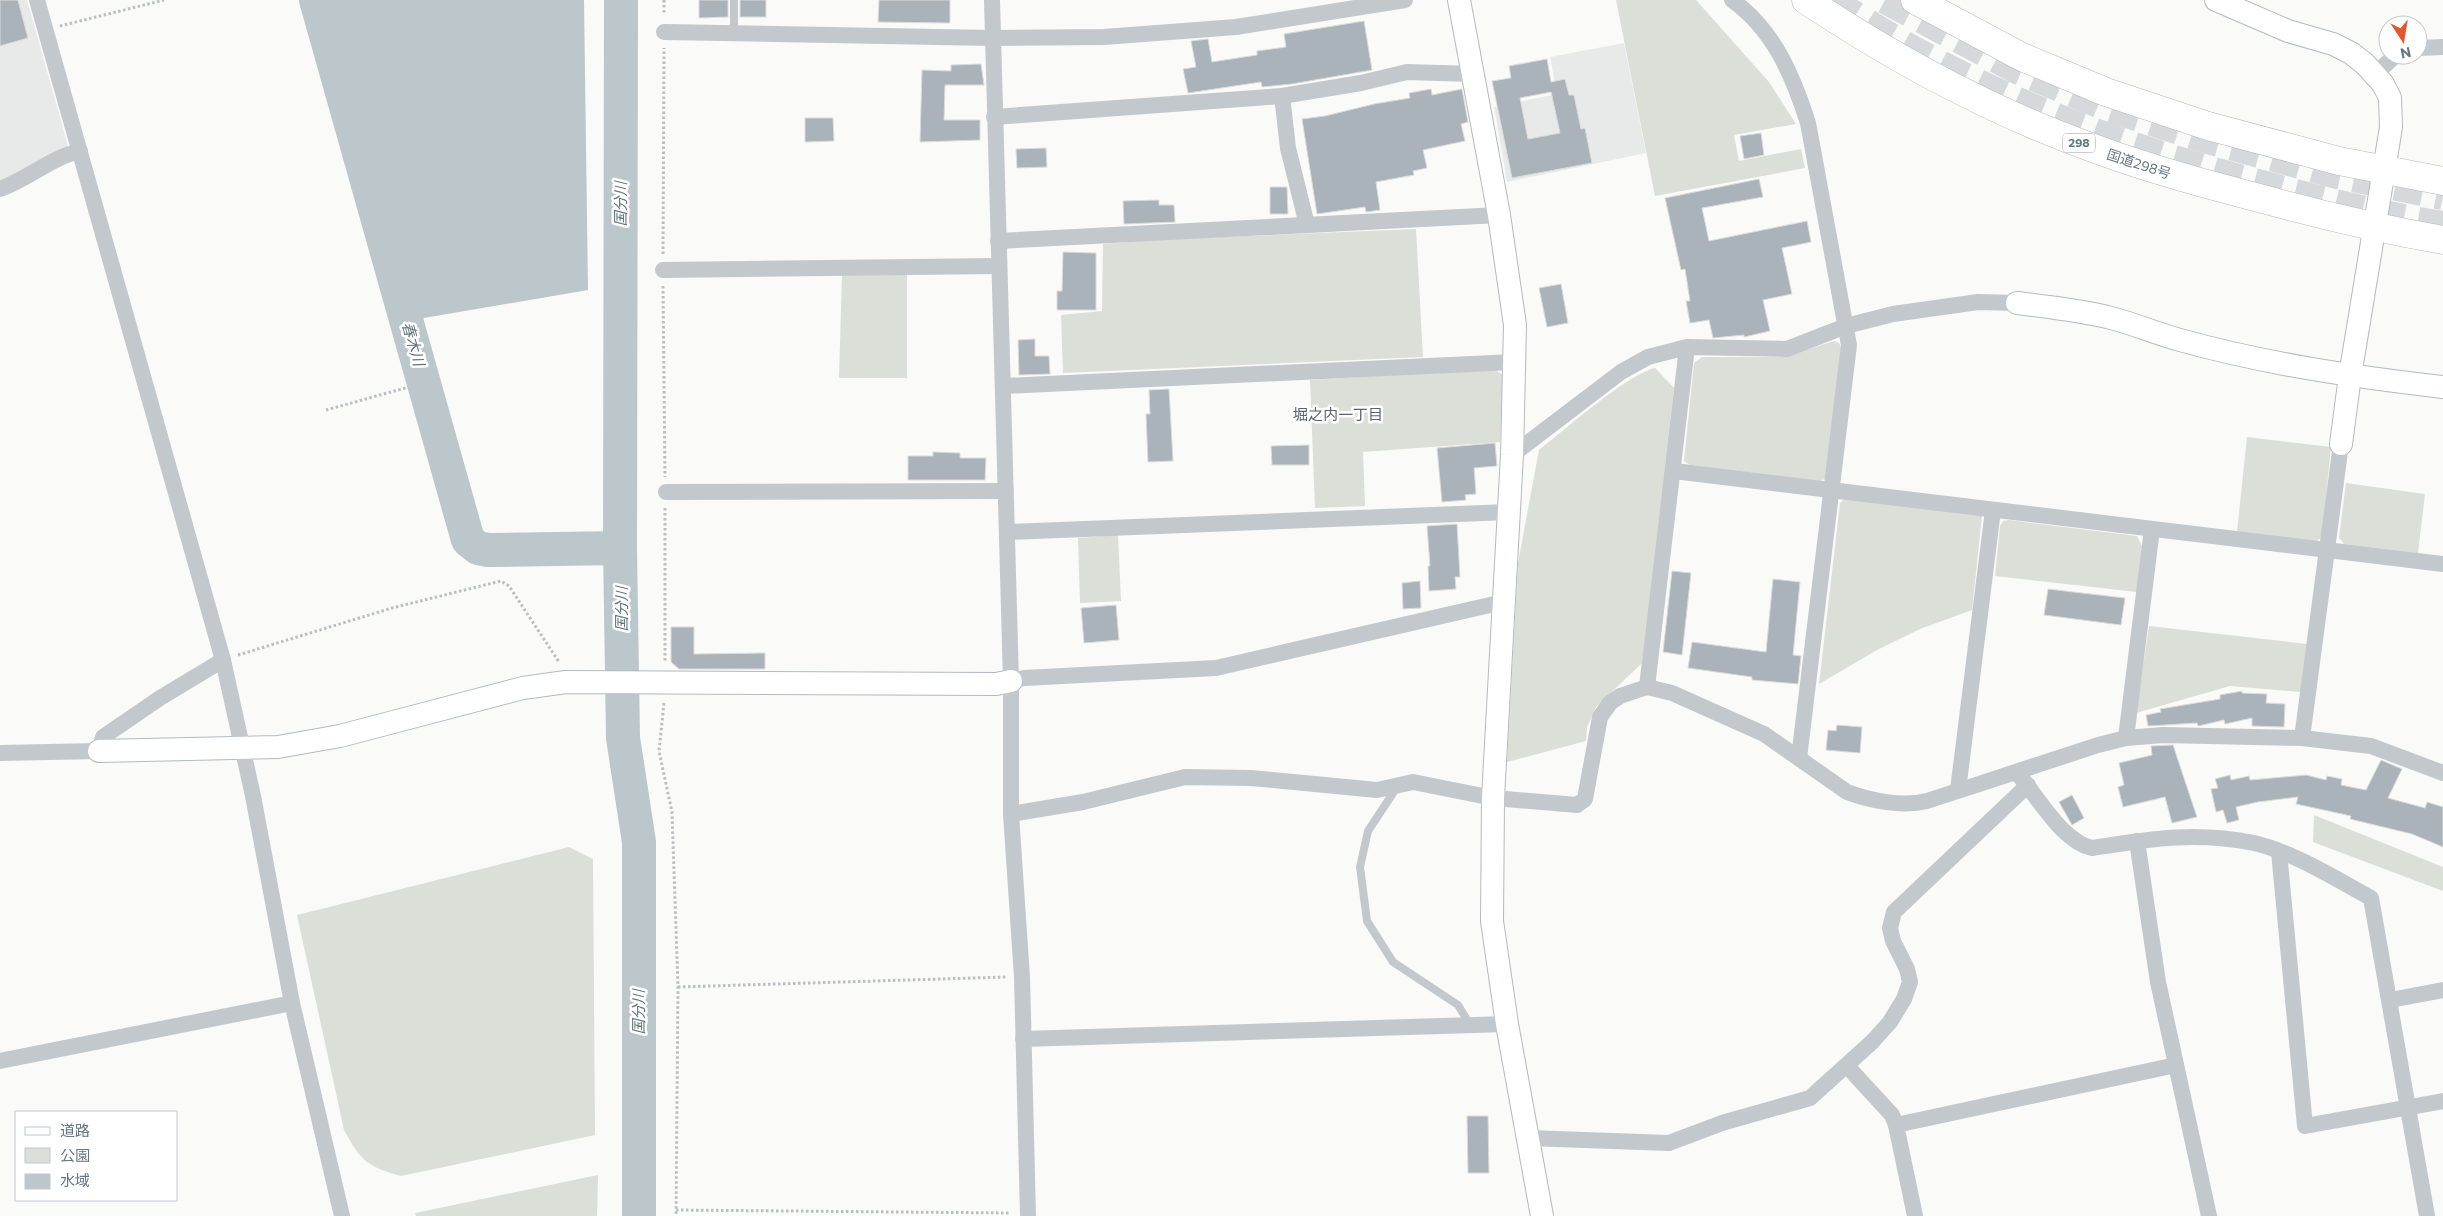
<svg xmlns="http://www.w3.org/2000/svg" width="2443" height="1216" font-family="Commissioner,'Noto Sans JP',sans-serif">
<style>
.built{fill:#e8e9e9}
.green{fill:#dadfd7}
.water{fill:#bbc7cb}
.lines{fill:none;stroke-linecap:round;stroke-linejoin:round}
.river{stroke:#bbc7cb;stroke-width:34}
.building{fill:#aab3b9;stroke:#dcdcda;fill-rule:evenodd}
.highway-tunnel{stroke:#d5d9db;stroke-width:28;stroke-dasharray:28 14;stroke-linecap:butt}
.secondary-casing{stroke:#b3babf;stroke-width:24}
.highway-casing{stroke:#b4b9bd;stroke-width:29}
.path{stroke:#bbbfc2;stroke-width:3;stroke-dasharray:2.5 2.5;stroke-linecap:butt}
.lane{stroke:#c3c8cc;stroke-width:8}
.street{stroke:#c3c8cc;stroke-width:16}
.secondary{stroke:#fff;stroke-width:22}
.highway{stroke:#fff;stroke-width:28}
.labels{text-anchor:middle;stroke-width:5;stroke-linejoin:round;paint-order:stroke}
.shield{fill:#fff;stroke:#939fa8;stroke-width:1}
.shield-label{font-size:12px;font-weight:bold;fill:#657683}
.street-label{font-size:14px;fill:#657683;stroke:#fff}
.water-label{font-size:15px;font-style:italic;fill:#60757c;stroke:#fff}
.neighbourhood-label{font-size:15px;fill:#57646e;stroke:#fff}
</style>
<rect width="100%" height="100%" fill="#fafaf8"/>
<!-- built -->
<g class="built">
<path d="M0,0H27L70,153L0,189Z"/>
<path d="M1624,43L1646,153L1507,182L1494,107L1557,94L1550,57Z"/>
</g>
<!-- green -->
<g class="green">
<path d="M1616,0H1696L1769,82L1796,124L1734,135L1739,161L1801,149L1805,168L1655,196Z"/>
<path d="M1416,229L1423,357L1063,373L1061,315L1102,311L1103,244L1172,239Z"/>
<path d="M842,275H907V378H839Z"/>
<path d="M1834,341L1839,343L1842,350L1827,478L1820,481L1690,465L1684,461L1694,363L1702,357H1784Z"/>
<path d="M1655,368L1674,388L1642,663L1596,707L1587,727L1586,741L1507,762L1518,563L1539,450C1565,430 1626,375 1655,368Z"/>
<path d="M1494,369L1503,375L1500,442L1363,452L1365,506L1315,508L1310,380Z"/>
<path d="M2247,437L2331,447L2322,537L2315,542L2237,532Z"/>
<path d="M2346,483L2425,494L2418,553L2344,544L2339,538Z"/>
<path d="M1846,498L1978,514L1982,516L1972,610L1920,629L1877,650L1819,684L1840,503Z"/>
<path d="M2009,520L2137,536L2142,546L2137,592L1995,576L2000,526L2003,521Z"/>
<path d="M1118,535L1121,601L1080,603L1078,538Z"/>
<path d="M2149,626L2307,644L2301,692L2230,686L2136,713Z"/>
<path d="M2314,815L2443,867V891L2313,842Z"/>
<path d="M569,847L593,859L595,1135L401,1176C366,1166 361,1161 344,1130L297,915Z"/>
<path d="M598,1175L597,1216H416L415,1213Z"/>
</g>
<!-- water -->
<path class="water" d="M327,0H584L588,290L418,319Z"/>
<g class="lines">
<!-- river -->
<g class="river">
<path d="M316,0L468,540L478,548L488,550L620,548"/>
<path d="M621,0L620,548L623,738L639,842V1216"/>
</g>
</g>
<!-- building -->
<g class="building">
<path d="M0,0H18L28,38L0,46Z"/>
<path d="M699,0H728V17L699,18Z"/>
<rect x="740" y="0" width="26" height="17"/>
<path d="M879,0H950V23L878,22Z"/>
<path d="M1364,21L1372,70L1292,84L1262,87L1261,82L1188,93L1183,69L1196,67L1191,41L1208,39L1212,62L1257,55V51L1286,47L1284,34Z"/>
<path d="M1547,59L1551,82L1565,79L1569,95H1574L1581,129L1585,128L1592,163L1512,178L1492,81L1511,78L1509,66ZM1551,92L1560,133L1528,139L1520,98Z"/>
<path d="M981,64L984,85H945L944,120H980V140L920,142L922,70L951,71V65Z"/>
<path d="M1431,89L1432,95L1462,89L1468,122L1461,124L1465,141L1423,150L1427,168L1413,171L1414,175L1376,182L1380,210L1366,212L1365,207L1317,214L1302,119L1325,116L1374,104L1410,98L1409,93Z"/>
<path d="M805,118H833L834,141L805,142Z"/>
<path d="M1761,133L1764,155L1744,159L1740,136Z"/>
<path d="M1046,148L1047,167L1017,168L1016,149Z"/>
<path d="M1759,179L1763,197L1702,208L1709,241L1807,221L1811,242L1782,248L1792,294L1763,300L1770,331L1744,337V335L1713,338L1709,320L1690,323L1686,301H1690L1685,269L1681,270L1665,198Z"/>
<path d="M1270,187H1287L1288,214H1270Z"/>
<path d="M1159,200V205H1174L1175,222L1124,224L1123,201Z"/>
<path d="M1063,252L1096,253V310H1057V291H1062Z"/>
<path d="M1561,284L1568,323L1547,327L1539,288Z"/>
<path d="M1035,339V356H1049L1050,374L1019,375L1018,340Z"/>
<path d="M1169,389L1173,461L1148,462L1146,414H1150L1149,390Z"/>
<path d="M1495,443L1497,466L1474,468L1476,494L1465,495L1466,500L1442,502L1437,448Z"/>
<path d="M1309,445V465H1272L1271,446Z"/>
<path d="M933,452L960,453V458H986L985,480H908V456H933Z"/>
<path d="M1457,524L1460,577H1455L1456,589L1429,591L1428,566H1430L1427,526Z"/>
<path d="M1672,571L1691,573L1682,655L1663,652Z"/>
<path d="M1773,579L1800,582L1793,655L1801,656L1798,684L1752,680V677L1688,668L1692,642L1766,652Z"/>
<path d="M1420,581L1421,608L1403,609L1402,583Z"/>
<path d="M2048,589L2125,598L2121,625L2044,615Z"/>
<path d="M1116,605L1119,640L1084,643L1081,608Z"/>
<path d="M671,627H694V654L765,653V669H679L671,662Z"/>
<path d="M2242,691V693L2267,694L2266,703L2285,704L2284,727L2252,726V718L2225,724L2224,720L2198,726L2197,723L2148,726L2146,715L2161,712L2160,709L2220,699V695Z"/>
<path d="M1837,725L1862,727L1860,753L1826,750L1828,730L1836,731Z"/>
<path d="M2173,745L2197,817L2172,823L2165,797L2123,807L2118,787L2124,785L2119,763L2152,755L2151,746Z"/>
<path d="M2381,760L2402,769L2388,798L2425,808L2427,802L2443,807V847L2412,834L2350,819L2351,816L2296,804L2298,797L2258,802L2236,807L2239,820L2227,823L2223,810L2216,812L2211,789L2218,788L2215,779L2230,775L2231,780L2249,776L2250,780L2306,775L2326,780L2327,776L2342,779L2341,785L2366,790Z"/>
<path d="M2072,795L2084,818L2072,825L2059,802Z"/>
<path d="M1467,1116H1488L1489,1173H1468Z"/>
</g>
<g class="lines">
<!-- highway-tunnel -->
<g class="highway-tunnel">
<path d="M1832,0C1966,90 2117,147 2273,187C2329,202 2386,216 2443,225"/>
<path d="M1885,0L2017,70L2103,106L2204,139L2337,175L2443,196"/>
</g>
<!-- secondary casing -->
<g class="secondary-casing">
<g id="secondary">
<path d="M1459,0L1499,215L1515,325L1512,455L1493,798L1492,921L1507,1024L1542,1216"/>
<path d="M2216,0L2288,31L2333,44L2351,53L2365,64L2383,84L2390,98L2391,127L2350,376L2341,444"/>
<path d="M2017,303C2049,307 2080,310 2111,318C2135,324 2157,334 2180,340C2266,364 2355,377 2443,387"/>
<path d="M99,751L278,747L340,736L523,688L566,682L996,684L1011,681"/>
</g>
</g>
<!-- highway casing -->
<g class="highway-casing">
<g id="highway">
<path d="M1806,0C1895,59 1992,112 2093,148C2152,170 2213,186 2274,202C2330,217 2386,230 2443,240"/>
<path d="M1915,0L2022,57L2106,92L2208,126L2339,161L2443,181"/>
</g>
</g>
<!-- path -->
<g class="path">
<path d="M664,0V14"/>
<path d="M60,26L164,0"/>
<path d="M663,254L664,48"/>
<path d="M663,286L665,477"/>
<path d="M326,410L409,387"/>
<path d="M665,508V662"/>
<path d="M238,655L392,608L501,581L509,586L559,662"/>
<path d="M664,703L659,751L672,812L678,987L676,1216"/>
<path d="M678,987L1006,977"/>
<path d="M676,1210L1011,1213"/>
</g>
<!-- lane -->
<g class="lane">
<path d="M734,33V0"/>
<path d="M1397,787L1368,831L1360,867L1367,921L1393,962L1458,1005L1470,1025"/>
</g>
<!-- street -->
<g class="street">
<path d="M37,0L223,660L253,796L292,1003L342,1216"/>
<path d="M992,0L1011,681V814L1022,977L1028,1216"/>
<path d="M1732,0C1774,30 1793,76 1808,123L1849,345L1799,758"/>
<path d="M664,32L992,38L1104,37L1236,27L1405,0"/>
<path d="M2418,48L2443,47"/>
<path d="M2375,74L2396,55"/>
<path d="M1282,96L1288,148L1307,225"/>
<path d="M994,117L1282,96L1361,83L1407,72L1473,74"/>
<path d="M0,189C28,179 52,157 80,151"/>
<path d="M998,241L1499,215"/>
<path d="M663,270L998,266"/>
<path d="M1003,386L1514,362"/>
<path d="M1512,455L1621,372L1648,357L1687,347L1787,349L1846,326L1893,314L1978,302L2017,303"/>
<path d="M1674,471L2443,564"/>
<path d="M666,492L1006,491"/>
<path d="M1007,532L1508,512"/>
<path d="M1011,681L1024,678L1216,668L1503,602"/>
<path d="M1647,687L1687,347"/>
<path d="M2126,738L2152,529"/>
<path d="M2302,738L2341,444"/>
<path d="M0,753L99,751L103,737L160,698L223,660"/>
<path d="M2017,773C2038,796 2061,841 2092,848C2149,839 2195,831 2254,843C2293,852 2336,879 2371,898L2427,1216"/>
<path d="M1958,790L1993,510"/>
<path d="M1011,814L1083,802L1185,777L1251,778L1377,790L1413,782L1493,798L1577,805L1585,799L1600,717L1610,703L1620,696L1647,687L1672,693L1764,734L1847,792C1871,801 1902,807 1927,801L2098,745L2126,738L2163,735L2302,738L2371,746L2443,773"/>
<path d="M2137,841L2158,982L2209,1216"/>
<path d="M2279,852L2305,1126L2443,1101"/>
<path d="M2390,1000L2443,990"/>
<path d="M1023,1039L1507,1024"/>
<path d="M0,1061L292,1003"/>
<path d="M1847,1066L1892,1115L1896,1125L1915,1216"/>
<path d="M1896,1125L2176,1065"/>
<path d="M1528,1138L1669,1143L1722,1123L1810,1098L1872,1042L1890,1022L1904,999L1910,982L1907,969L1893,941L1890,928L1894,912L2028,785"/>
</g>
<!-- secondary -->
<use href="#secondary" class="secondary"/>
<!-- highway -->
<use href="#highway" class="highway"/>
</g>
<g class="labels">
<!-- shield labels -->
<rect class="shield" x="2063" y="133.5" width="32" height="19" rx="4"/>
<g class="shield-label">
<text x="2079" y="147">298</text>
</g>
<!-- street labels -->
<g class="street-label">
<text transform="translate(2139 164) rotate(18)" y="5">国道298号</text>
</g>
<!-- water labels -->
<g class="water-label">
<text transform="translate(621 204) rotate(-90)" y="5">国分川</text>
<text transform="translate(413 344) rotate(74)" y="5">春木川</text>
<text transform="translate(622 609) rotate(-90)" y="5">国分川</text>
<text transform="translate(639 1012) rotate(-90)" y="5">国分川</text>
</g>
<!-- neighbourhood labels -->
<g class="neighbourhood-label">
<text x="1338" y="420">堀之内一丁目</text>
</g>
</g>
<!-- legend -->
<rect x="15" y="1111" width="162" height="90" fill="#ffffff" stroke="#c1c8cd"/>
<rect x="25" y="1127" width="25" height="8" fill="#ffffff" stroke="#c1c8cd"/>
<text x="60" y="1136" font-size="15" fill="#657683">道路</text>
<rect x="25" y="1148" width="25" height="15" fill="#dadfd7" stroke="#c1c8cd"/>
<text x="60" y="1161" font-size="15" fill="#657683">公園</text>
<rect x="25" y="1174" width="25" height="15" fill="#bbc7cb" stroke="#c1c8cd"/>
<text x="60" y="1186" font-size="15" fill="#657683">水域</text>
<!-- north arrow -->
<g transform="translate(2403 40) rotate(168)"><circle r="24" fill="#ffffff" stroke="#c1c8cd"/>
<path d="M0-4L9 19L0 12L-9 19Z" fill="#e4572e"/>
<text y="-8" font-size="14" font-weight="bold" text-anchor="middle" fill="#657683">N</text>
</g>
</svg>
